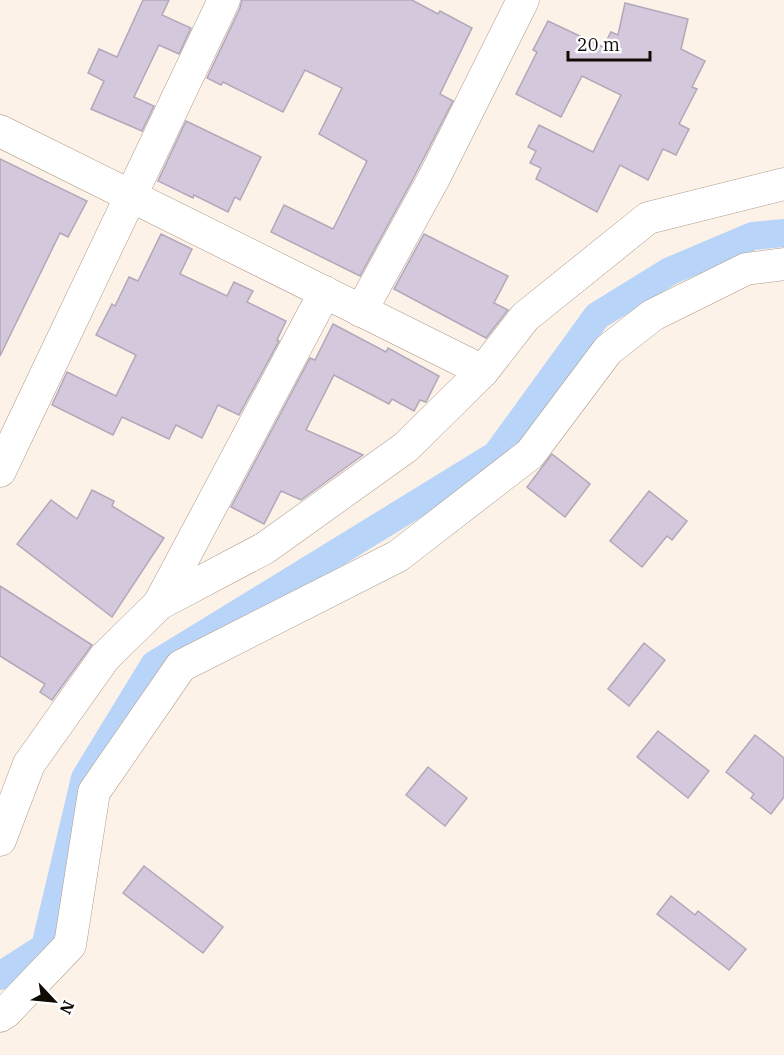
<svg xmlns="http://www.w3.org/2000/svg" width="784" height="1055" font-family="'IBM Plex Serif',serif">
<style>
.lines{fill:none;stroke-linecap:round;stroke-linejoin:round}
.canal{stroke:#b8d5f9;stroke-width:28}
.building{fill:#d4c8dc;stroke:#b3a7ba;stroke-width:1.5}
.street-casing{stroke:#ac9c8c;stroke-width:33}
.street{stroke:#fff;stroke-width:32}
</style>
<rect width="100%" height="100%" fill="#fdf2e8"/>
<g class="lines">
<!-- canal -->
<path class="canal" d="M0,976L45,947L85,778L154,665L496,455L597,316L670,271L753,236L784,233"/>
</g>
<!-- building -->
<g class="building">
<path d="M143,0H169L162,15L191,28L179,54L159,45L134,97L154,106L142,131L91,109L104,81L88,73L99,49L117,57Z"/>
<path d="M242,0H412L438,14L440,11L472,28L440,94L453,101L413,179L360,276L271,232L284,205L333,229L367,161L319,134L342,88L305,70L283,112L223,82L221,85L207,78L240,8Z"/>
<path d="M625,3L688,19L681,49L705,61L692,87L697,89L679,124L689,129L676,155L663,149L648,180L620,165L597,212L536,179L541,168L530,163L536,151L528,147L539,125L593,152L621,95L582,76L561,117L516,94L537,52L533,50L548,21L603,47L611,32L618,35Z"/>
<path d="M186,121L261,157L240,200L235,197L228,212L194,195L193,198L158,181Z"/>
<path d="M0,159L87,201L68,237L60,233L0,356Z"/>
<path d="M161,234L192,249L180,274L227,296L234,282L253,291L247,302L286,321L277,340L279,341L239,415L218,405L202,438L176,425L169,439L122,417L113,435L52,405L67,372L116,396L136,355L96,335L112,304L115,306L129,277L138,281Z"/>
<path d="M424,234L508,276L494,303L508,310L486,338L394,289Z"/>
<path d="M333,324L386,352L388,348L439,376L426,402L420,400L414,411L392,399L389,404L334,375L306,430L363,455L301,500L281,491L264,524L231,507L310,358L315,360Z"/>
<path d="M552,454L590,484L565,517L527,487Z"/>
<path d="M92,490L114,501L112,506L164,538L112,617L17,544L51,500L77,519Z"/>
<path d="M649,491L687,521L672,540L667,536L642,567L610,541Z"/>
<path d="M0,586L92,645L52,700L40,692L45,684L0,656Z"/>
<path d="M644,643L665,660L629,706L608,689Z"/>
<path d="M658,731L709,771L688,798L637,757Z"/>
<path d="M755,735L784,758V797L771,814L751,798L754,794L726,772Z"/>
<path d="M428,767L467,798L445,826L406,795Z"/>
<path d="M144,866L223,927L203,953L123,893Z"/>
<path d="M671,896L695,915L698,911L746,949L729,970L657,914Z"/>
</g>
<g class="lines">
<!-- street casing -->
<g class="street-casing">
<g id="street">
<path d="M0,131L483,371"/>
<path d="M361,311L434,178L523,0"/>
<path d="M0,471L224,0"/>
<path d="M159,604L325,292"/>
<path d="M0,840L29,764L105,657L159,604L265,548L406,447L483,371L525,317L648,218L784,184"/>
<path d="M0,1016L6,1012L70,945L94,792L181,666L398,556L530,454L608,350L653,315L746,269L784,264"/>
</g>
</g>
<!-- street -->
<use href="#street" class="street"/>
</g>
<!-- north arrow -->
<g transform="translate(54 1001) rotate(116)" stroke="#ffffff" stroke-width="4.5" paint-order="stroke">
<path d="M0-4.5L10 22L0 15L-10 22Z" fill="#110b06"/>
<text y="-9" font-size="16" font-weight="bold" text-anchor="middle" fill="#110b06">N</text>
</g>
<!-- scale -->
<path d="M568 51v9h82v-9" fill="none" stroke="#110b06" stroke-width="3"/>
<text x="577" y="51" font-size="18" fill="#110b06" stroke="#ffffff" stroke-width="4.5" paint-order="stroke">20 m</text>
</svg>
